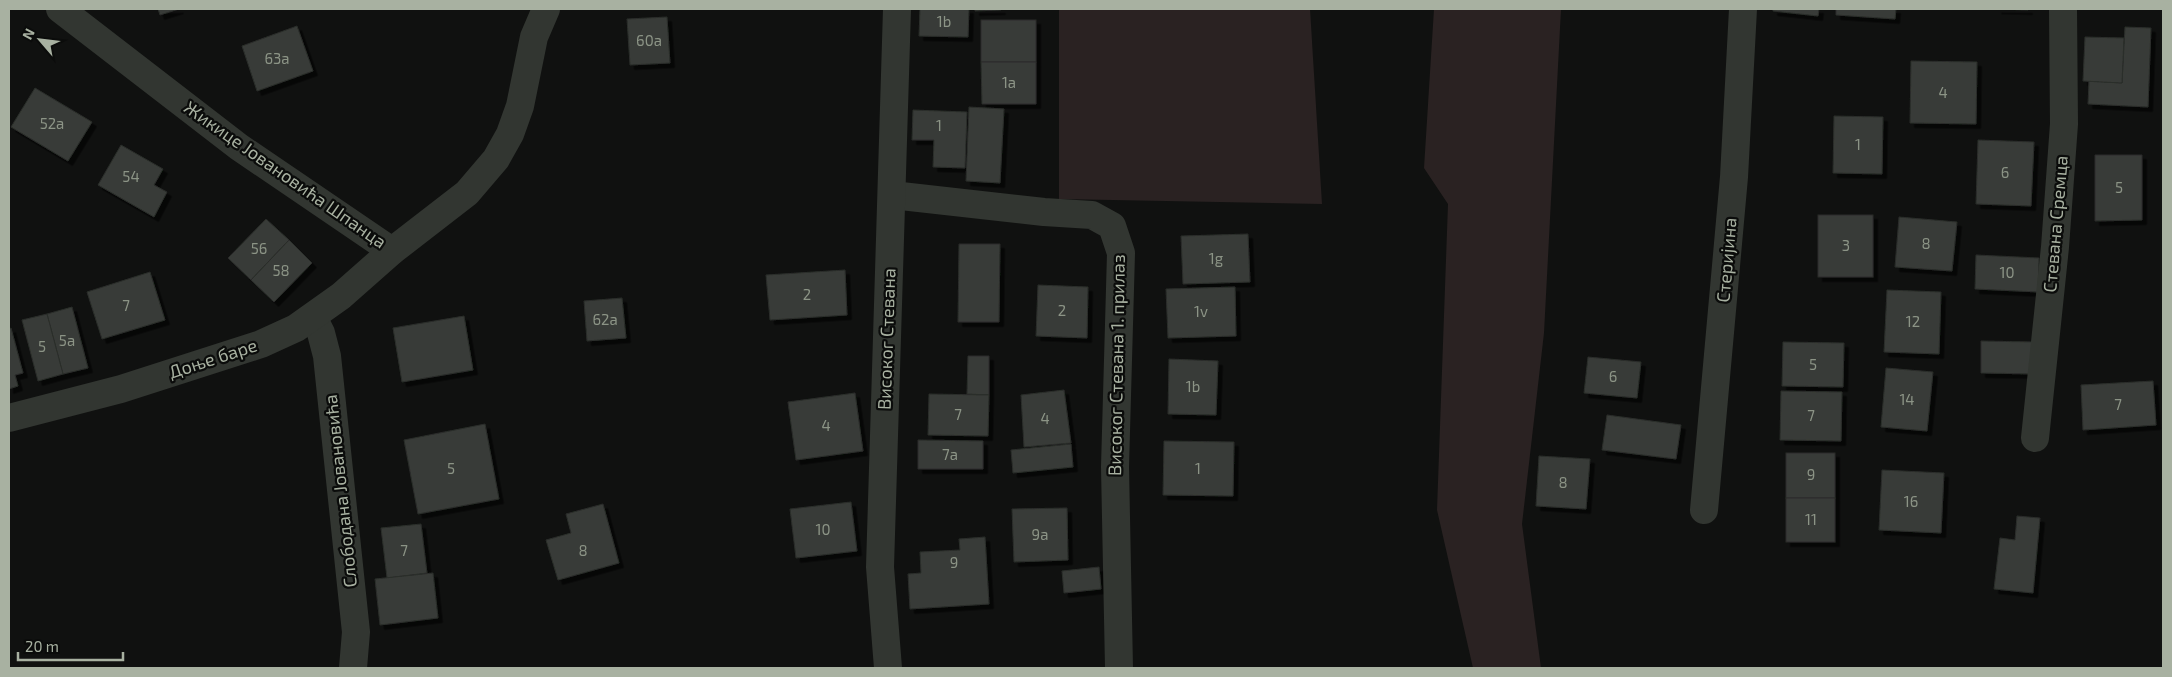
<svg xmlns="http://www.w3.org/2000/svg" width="2172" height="677" font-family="'Exo 2',sans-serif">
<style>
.green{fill:#2a2222}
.building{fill:#383b37;stroke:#2a2d2a;filter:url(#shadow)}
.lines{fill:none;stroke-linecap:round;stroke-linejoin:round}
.street{stroke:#323631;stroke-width:28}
.labels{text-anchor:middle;stroke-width:4.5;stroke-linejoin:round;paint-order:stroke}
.number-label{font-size:15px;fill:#8c9486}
.street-label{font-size:18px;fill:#a8b1a1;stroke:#0b0c0b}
</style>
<defs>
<filter id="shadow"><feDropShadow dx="4.5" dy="4.5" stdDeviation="0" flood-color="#0009"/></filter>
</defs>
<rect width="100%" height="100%" fill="#101110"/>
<!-- green -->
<g class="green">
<path d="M1059,9H1310L1322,204L1059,199Z"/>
<path d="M1434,9H1561L1544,333L1522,524L1541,668H1473L1437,510L1448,204L1424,168Z"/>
</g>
<!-- building -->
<g class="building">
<path d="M158,9H179L160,15Z"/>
<path d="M920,9H969L968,37L919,36Z"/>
<path d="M975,9H1001V10L975,11Z"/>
<path d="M1773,9H1819L1818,16L1773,11Z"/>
<path d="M1836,9H1896L1895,19L1836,15Z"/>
<path d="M1997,9H2028V10Z"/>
<path d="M667,17L670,63L630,65L627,19Z"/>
<rect x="981" y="20" width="55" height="42"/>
<path d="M297,26L313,71L257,91L242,46Z"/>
<path d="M2125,27L2151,28L2148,107L2088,104L2089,81L2122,83Z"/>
<path d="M2085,37L2124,38L2122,83L2083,81Z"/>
<path d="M1911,61L1977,62L1976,124L1910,123Z"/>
<path d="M981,62H1036V104H982Z"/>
<path d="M35,88L92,122L68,161L11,127Z"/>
<path d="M969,107L1004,109L1000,183L966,181Z"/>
<path d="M913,110L967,112L965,168L933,167L934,140H912Z"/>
<path d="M1834,116L1883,117L1882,174L1833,173Z"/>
<path d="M1978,140L2034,142L2031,206L1976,204Z"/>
<path d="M121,145L163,169L154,185L167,192L154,217L98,185Z"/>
<path d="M2095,155H2142V220L2095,221Z"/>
<rect x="1818" y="215" width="55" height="62"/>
<path d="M1899,217L1957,222L1952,271L1895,267Z"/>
<path d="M266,219L289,240L251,280L228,258Z"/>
<path d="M1248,234L1250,282L1183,284L1181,236Z"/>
<path d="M289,240L312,263L274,302L251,280Z"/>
<path d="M959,244H1000L999,322H958Z"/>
<path d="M1976,255L2039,258L2038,292L1975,289Z"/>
<path d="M845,270L847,315L770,320L766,275Z"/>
<path d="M150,272L165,320L102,339L87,292Z"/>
<path d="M1038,285L1088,287L1087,338L1036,336Z"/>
<path d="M1235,287L1236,336L1168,338L1166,289Z"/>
<path d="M1887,290L1941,292L1939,354L1884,352Z"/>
<path d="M622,298L626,338L587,341L584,301Z"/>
<path d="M72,307L88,368L63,374L47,314Z"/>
<path d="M47,314L63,374L38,381L22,320Z"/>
<path d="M464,316L473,370L402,382L393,328Z"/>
<path d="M11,328L23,373L15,375L18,386L9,389V329Z"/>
<path d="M1981,341L2035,342L2034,374L1981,373Z"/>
<path d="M1783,342L1844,343L1843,387L1782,386Z"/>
<path d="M968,356H989V395L967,394Z"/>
<path d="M1588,357L1641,362L1637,398L1584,393Z"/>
<path d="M1169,359L1218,361L1216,415L1168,414Z"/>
<path d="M1886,368L1933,372L1927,431L1881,427Z"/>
<path d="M2153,381L2156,425L2083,430L2081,385Z"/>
<path d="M1064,390L1071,443L1024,447L1021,395Z"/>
<path d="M1781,391L1842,392L1841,441L1780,440Z"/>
<path d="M855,393L863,451L796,460L788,402Z"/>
<path d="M929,394L989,395L988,436L928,435Z"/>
<path d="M1607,415L1681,425L1676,459L1602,450Z"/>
<path d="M485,424L499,499L418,514L404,440Z"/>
<path d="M918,440L983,441V469H918Z"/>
<path d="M1164,441L1234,442L1233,496L1163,495Z"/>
<path d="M1071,444L1073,467L1013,473L1011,450Z"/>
<rect x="1786" y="453" width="49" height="45"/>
<path d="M1539,456L1590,459L1586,509L1536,506Z"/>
<path d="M1882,470L1944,473L1941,533L1879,530Z"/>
<rect x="1786" y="498" width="49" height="44"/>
<path d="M851,502L857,551L796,558L790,509Z"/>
<path d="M603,504L619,563L558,580L546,540L571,533L566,514Z"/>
<path d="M1067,508L1068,560L1014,562L1012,509Z"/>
<path d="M2017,516L2040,518L2033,593L1994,589L2000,538L2015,540Z"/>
<path d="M421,524L427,573L387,578L381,528Z"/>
<path d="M985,537L989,604L910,609L908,574L921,573L920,552L960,550L959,539Z"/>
<path d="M1099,567L1101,589L1064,593L1062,571Z"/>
<path d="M433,573L438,618L380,625L375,579Z"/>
</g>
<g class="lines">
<!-- street -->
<g class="street">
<path d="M60,9L239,147L392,251"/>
<path d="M892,195L1044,212L1092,215L1112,226L1121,253L1115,467L1119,668"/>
<path d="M313,317L321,333L327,356L356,632L353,668"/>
<path d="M9,418L121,389L261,344L296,328L341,296L392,251L467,193L496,159L510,134L520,106L534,37L546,9"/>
<path d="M2035,438L2055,247L2064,124L2063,9"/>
<path d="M1704,510L1734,177L1743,9"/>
<path d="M888,668L880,567L897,9"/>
</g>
</g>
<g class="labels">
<!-- number labels -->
<g class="number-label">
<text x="944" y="27">1b</text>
<text x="649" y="46">60a</text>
<text x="277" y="64">63a</text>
<text x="1009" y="88">1a</text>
<text x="1943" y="98">4</text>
<text x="52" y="129">52a</text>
<text x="939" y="131">1</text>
<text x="1858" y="150">1</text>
<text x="2005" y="178">6</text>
<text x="131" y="182">54</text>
<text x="2119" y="193">5</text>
<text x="1926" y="249">8</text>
<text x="1846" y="251">3</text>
<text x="259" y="254">56</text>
<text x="1216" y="264">1g</text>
<text x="281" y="276">58</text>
<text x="2007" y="278">10</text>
<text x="807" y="300">2</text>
<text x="126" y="311">7</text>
<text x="1062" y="316">2</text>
<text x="1201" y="317">1v</text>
<text x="605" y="325">62a</text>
<text x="1913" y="327">12</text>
<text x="67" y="346">5a</text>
<text x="42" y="352">5</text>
<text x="1813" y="370">5</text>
<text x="1613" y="382">6</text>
<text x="1193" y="392">1b</text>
<text x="1907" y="405">14</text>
<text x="2118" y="410">7</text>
<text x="958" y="420">7</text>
<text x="1811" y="421">7</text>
<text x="1045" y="424">4</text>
<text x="826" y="431">4</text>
<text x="950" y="460">7a</text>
<text x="451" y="474">5</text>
<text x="1198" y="474">1</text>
<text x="1811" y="480">9</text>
<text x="1563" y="488">8</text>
<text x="1911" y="507">16</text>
<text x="1811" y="525">11</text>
<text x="823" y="535">10</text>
<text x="1040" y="540">9a</text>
<text x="404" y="556">7</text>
<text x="583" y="556">8</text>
<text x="954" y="568">9</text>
</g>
<!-- street labels -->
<g class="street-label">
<text transform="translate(285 175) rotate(35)" y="6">Жикице Јовановића Шпанца</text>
<text transform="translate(2056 224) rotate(-85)" y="6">Стевана Сремца</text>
<text transform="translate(1727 260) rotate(-85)" y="6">Стеријина</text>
<text transform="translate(887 339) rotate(-88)" y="6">Високог Стевана</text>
<text transform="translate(213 359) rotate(-18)" y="6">Доње баре</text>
<text transform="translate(1117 365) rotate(-89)" y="6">Високог Стевана 1. прилаз</text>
<text transform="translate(341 491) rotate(-96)" y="6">Слободана Јовановића</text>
</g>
</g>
<!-- border -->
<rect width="2172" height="677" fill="none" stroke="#a8b1a1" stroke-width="20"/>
<!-- north arrow -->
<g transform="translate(40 40) rotate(298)" stroke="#0b0c0b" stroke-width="4" paint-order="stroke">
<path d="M0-4L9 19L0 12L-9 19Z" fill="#a8b1a1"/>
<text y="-8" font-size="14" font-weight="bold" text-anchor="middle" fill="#a8b1a1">N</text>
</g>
<!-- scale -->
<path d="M18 652v8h105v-8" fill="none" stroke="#a8b1a1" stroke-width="2.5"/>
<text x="25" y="652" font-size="15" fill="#a8b1a1" stroke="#0b0c0b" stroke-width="4" paint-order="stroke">20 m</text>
</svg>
